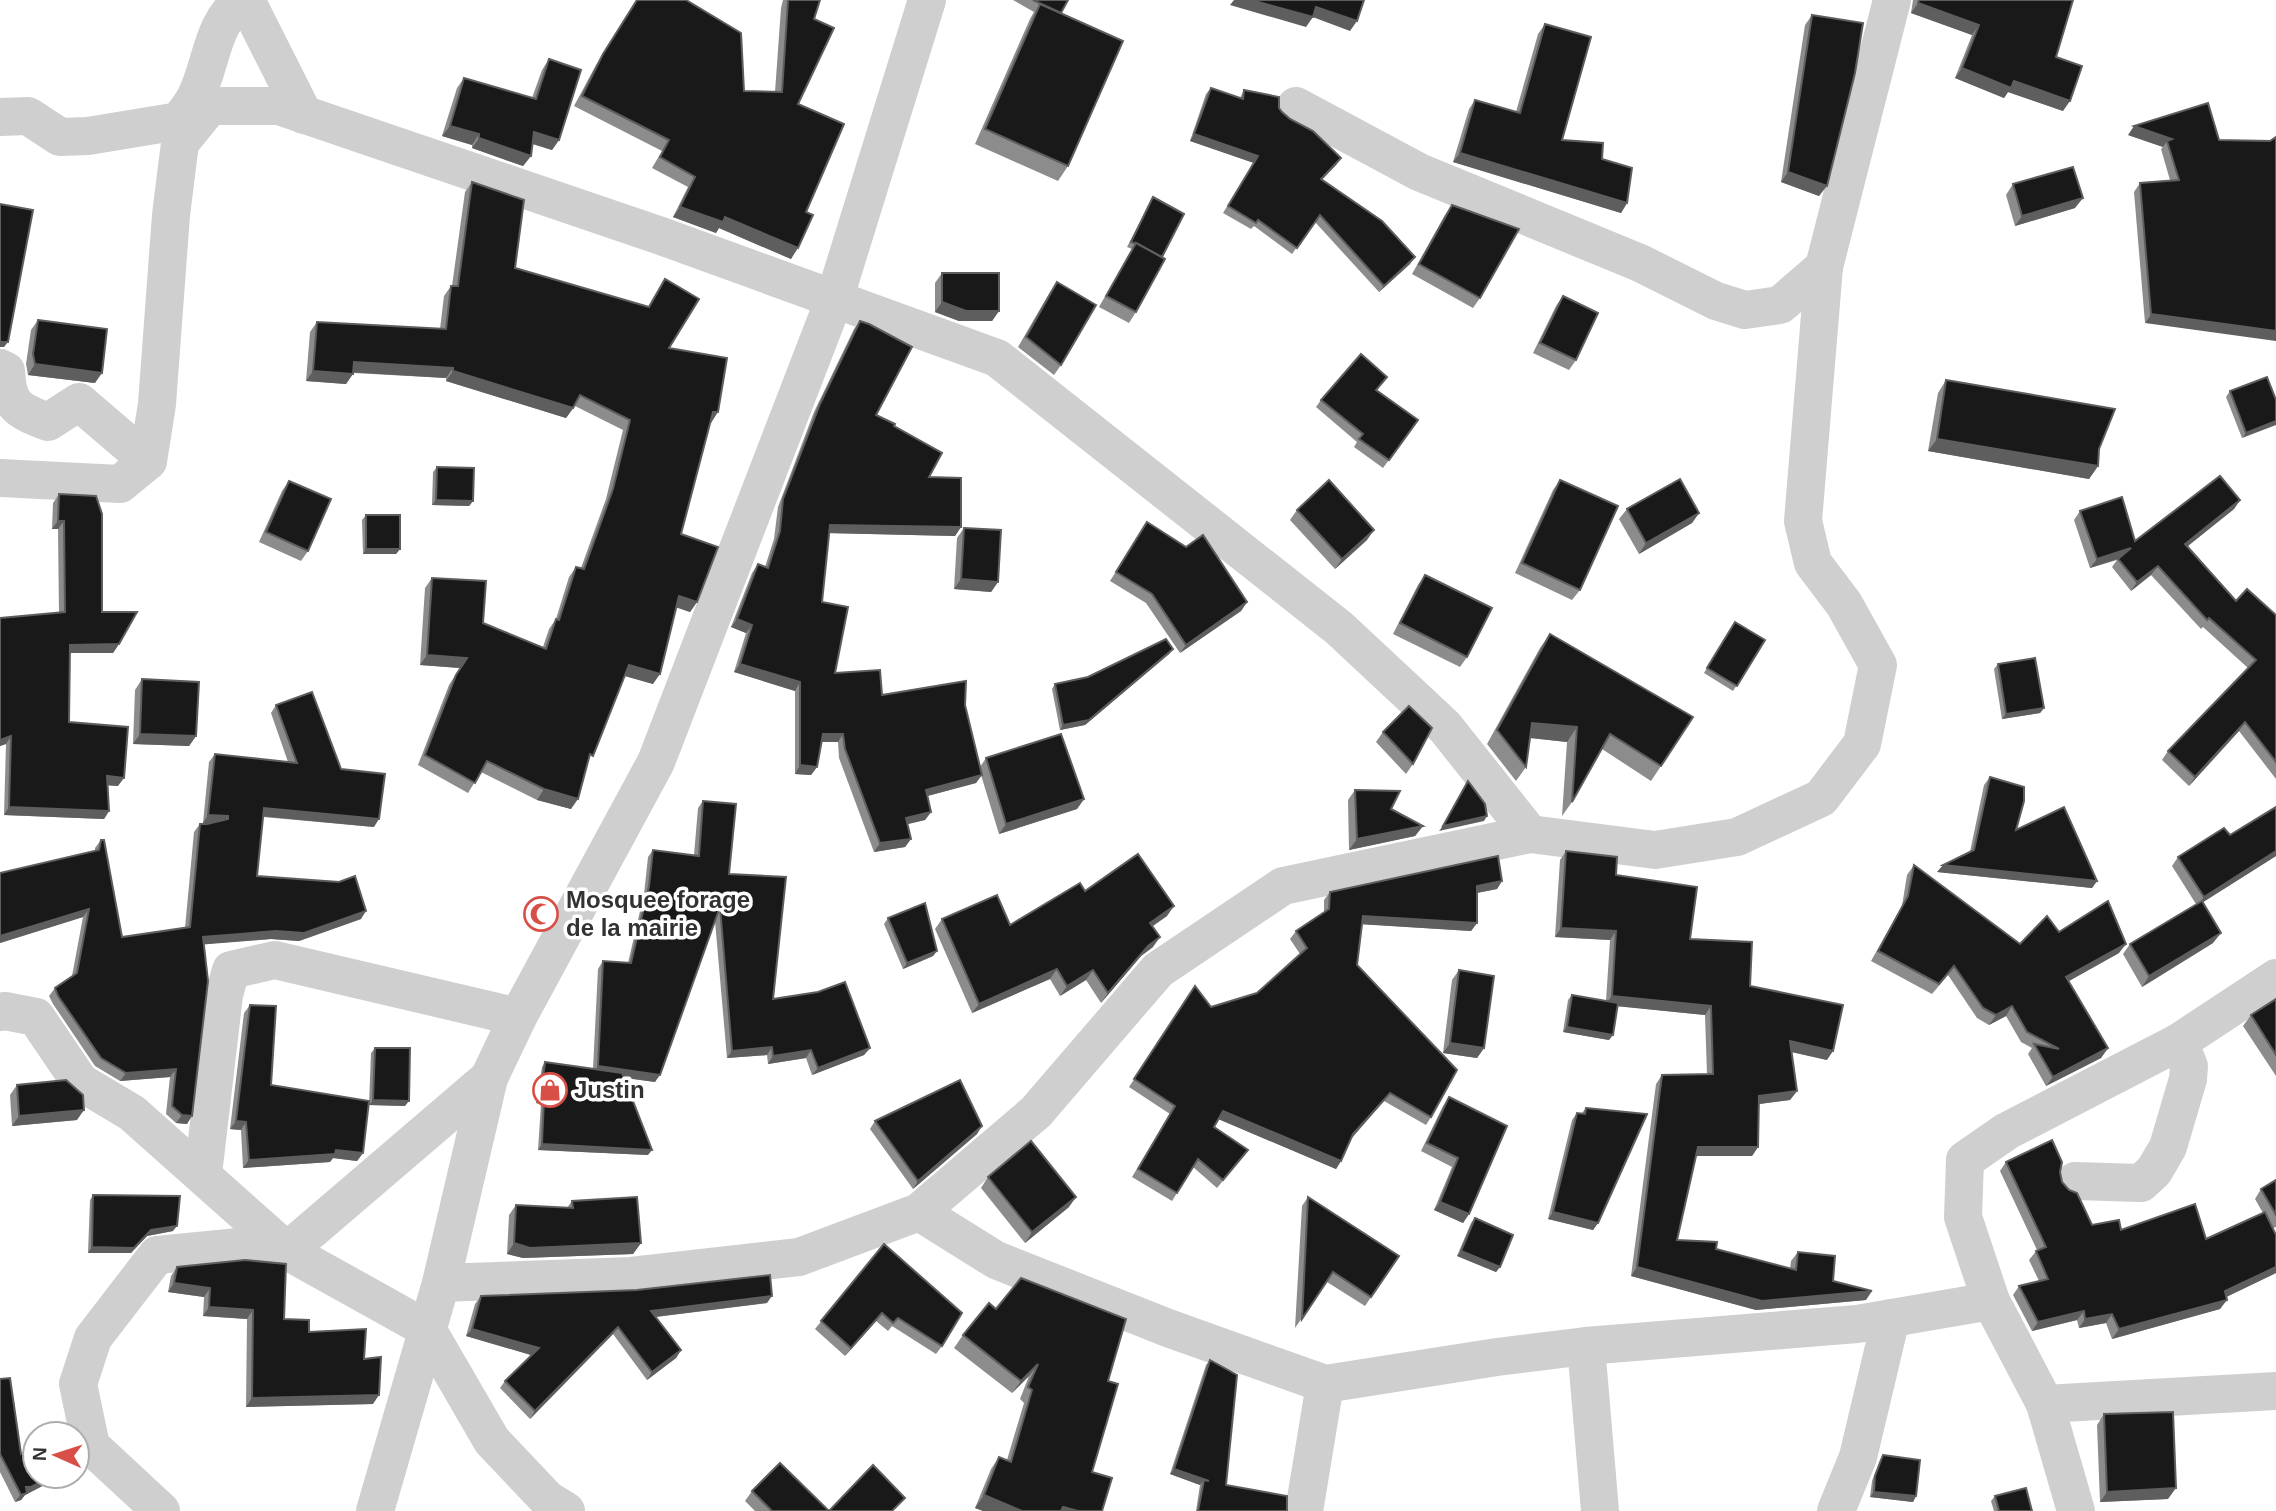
<svg xmlns="http://www.w3.org/2000/svg" width="2276" height="1511" font-family="Arial,sans-serif">
<style>
.lines{fill:none;stroke-linecap:round;stroke-linejoin:round}
.minor{stroke:#cfcfcf;stroke-width:38}
.wall{fill:#8c8c8c}
.shaded-wall{fill:#5e5e5e}
.building{fill:#191919;stroke:#5e5e5e;stroke-width:2}
.labels{text-anchor:middle;stroke-width:7;stroke-linejoin:round;paint-order:stroke}
.poi-label{font-size:24px;font-weight:bold;fill:#323232;stroke:#fff;text-anchor:start}
</style>
<rect width="100%" height="100%" fill="#fff"/>
<g class="lines">
<!-- minor -->
<g class="minor">
<path d="M246,0L304,115"/>
<path d="M1296,106L1419,172L1640,263L1716,301L1745,310L1780,305L1824,267"/>
<path d="M0,117L28,116L60,137L88,136L179,121C184,114 191,106 195,98C212,66 211,20 244,0"/>
<path d="M0,368L6,371C8,406 17,410 48,422L79,402L148,461"/>
<path d="M0,478L120,484L148,461L157,404L171,215L180,143L210,106H279L661,236L997,358L1339,628L1445,727L1530,834"/>
<path d="M0,1012L5,1011L36,1017L80,1082L132,1113L287,1251L427,1329L492,1441L548,1500L566,1511"/>
<path d="M203,1174L224,995L231,970L275,960L518,1017"/>
<path d="M2075,1181L2141,1183L2154,1171L2168,1147L2188,1079L2189,1066L2179,1042"/>
<path d="M919,1212L996,1260L1168,1328L1325,1384L1497,1357L1586,1346L1857,1324L1991,1301"/>
<path d="M441,1283L631,1276L799,1257L919,1212L1036,1112L1158,970L1283,886L1530,834L1655,850L1737,837L1821,798L1862,744L1878,665L1844,604L1813,563L1803,521L1824,267L1892,0"/>
<path d="M1586,1346L1600,1511"/>
<path d="M2045,1404L2276,1391"/>
<path d="M161,1511L91,1446L78,1384L93,1338L157,1255L239,1247L287,1251L489,1078"/>
<path d="M375,1511L441,1283L489,1078L518,1017L656,762L834,300L927,0"/>
<path d="M1304,1511L1325,1384"/>
<path d="M1836,1511L1858,1457L1891,1318"/>
<path d="M2076,1511L2045,1404L1991,1301L1963,1217L1965,1160L2007,1131L2179,1042L2276,978"/>
</g>
</g>
<!-- wall -->
<g class="wall">
<path d="M636,0H685L744,91L775,92L781,8L783,0H820L814,19L798,104L806,212L791,259L719,228L716,233L673,217L688,187L652,168L662,151L574,106L596,65Z"/>
<path d="M1013,0H1068L1061,13L1068,166L1058,181L975,144L1030,19L1034,12Z"/>
<path d="M1913,0H2073L2056,57L2063,111L2008,92L2004,98L1955,78L1972,35L1911,13Z"/>
<path d="M1812,15L1819,196L1781,182L1805,25Z"/>
<path d="M1545,24L1562,140L1602,159L1627,203L1621,213L1453,162L1469,109L1475,100L1516,112L1538,34Z"/>
<path d="M549,59L559,140L552,150L532,144L531,156L523,166L472,148V145L442,136L457,88L464,78L532,98L542,70Z"/>
<path d="M1211,88L1240,98L1244,90L1279,108L1290,119L1341,158L1336,165L1322,180L1410,264L1379,292L1315,222L1292,254L1254,226L1251,229L1223,213L1254,163L1190,141L1206,94Z"/>
<path d="M2128,135L2219,140L2270,141L2276,137L2145,323L2134,192L2140,183L2170,180L2161,149L2163,147Z"/>
<path d="M472,182L515,268L648,307L665,279L669,348L711,423L710,422L681,534L697,602L690,612L676,607L653,684L624,676L587,764L571,809L537,800L481,772L468,793L418,765L449,685L460,668L420,665L425,588L432,578L483,623L543,647L549,629L556,619L569,577L576,567L581,568L606,499L623,430L575,406L566,418L446,381V378L353,373L346,384L306,381L310,332L317,322L440,329L444,296L451,286H452L465,192Z"/>
<path d="M2013,184L2075,208L2015,226L2006,195Z"/>
<path d="M1153,197L1162,257L1136,312L1129,323L1099,307L1132,249L1127,247Z"/>
<path d="M1452,205L1480,298L1473,308L1412,274L1445,215Z"/>
<path d="M942,273L999,311L992,321H959L935,312V283Z"/>
<path d="M1057,282L1061,365L1054,375L1018,347L1050,292Z"/>
<path d="M1563,296L1576,360L1569,370L1533,353L1556,306Z"/>
<path d="M38,320L95,383L28,375L26,364L31,330Z"/>
<path d="M860,321L876,415L894,426L961,527L955,536L829,533L822,602L835,673L882,695L965,705L980,767L986,758L1084,799L1077,809L999,834L981,775L976,783L927,796L931,812L925,820L907,824L911,839L905,847L874,852L839,758L838,742H822L817,767L811,775L795,774V691L734,672L746,633L731,627L752,573L758,564L765,567L774,539L778,507L814,412L854,329Z"/>
<path d="M1387,377L1377,390L1418,420L1383,468L1354,447L1357,442L1316,407L1321,400Z"/>
<path d="M1946,380L2099,449L2098,466L2089,479L1928,451L1938,393Z"/>
<path d="M2230,391L2276,400L2242,438L2226,397Z"/>
<path d="M437,467L473,501L469,506L432,505L433,472Z"/>
<path d="M1560,480L1580,590L1572,600L1515,573L1553,490Z"/>
<path d="M289,481L308,551L301,561L259,542L282,491Z"/>
<path d="M59,494L102,612L119,644L113,653H70L69,722L118,786L108,785L109,811L104,819L4,815L6,744L0,746V618L59,613L58,529H52L53,503Z"/>
<path d="M2240,500L2234,509L2188,546L2236,601L2276,615V779L2239,731L2189,786L2162,760L2168,751L2248,668L2203,627L2201,629L2151,575L2131,591L2112,567L2117,560L2090,568L2074,520L2080,511L2135,541Z"/>
<path d="M1627,509L1699,513L1692,523L1639,554L1619,519Z"/>
<path d="M1297,510L1367,540L1335,569L1290,520Z"/>
<path d="M366,515L400,549L396,554H363L362,520Z"/>
<path d="M1147,522L1247,602L1241,611L1180,653L1146,603L1110,581Z"/>
<path d="M964,528L998,582L991,592L954,589L957,538Z"/>
<path d="M1425,575L1467,657L1460,667L1393,634L1418,585Z"/>
<path d="M1735,622L1765,640L1733,691L1704,673Z"/>
<path d="M1550,634L1661,766L1651,781L1602,749L1572,802L1562,816L1567,742L1530,738L1526,767L1516,781L1487,744L1540,648Z"/>
<path d="M1173,649L1169,654L1085,725L1060,730L1052,689L1055,684L1088,677Z"/>
<path d="M1998,664L2044,708L2040,713L2002,719L1994,669Z"/>
<path d="M142,679L196,736L189,746L133,744L135,690Z"/>
<path d="M276,705L341,769L374,827L263,817L257,876L361,919L299,941L271,939L204,944L187,1124L176,1123L166,1114L170,1077L120,1081L95,1066L53,1004L49,996L55,988L72,976L83,917L0,943V873L95,851V848L101,840L122,937L185,928L194,832L200,824L211,823H203L209,762L215,754L288,762L271,713Z"/>
<path d="M1383,732L1413,764L1406,774L1376,742Z"/>
<path d="M1990,777L2016,830L2097,881L2092,888L1937,872L1970,852L1984,785Z"/>
<path d="M1355,790L1391,809L1423,826L1415,836L1349,850L1348,800Z"/>
<path d="M703,801L773,999L870,1048L864,1055L812,1075L806,1058L768,1064L767,1055L727,1058L715,921L655,1082L624,1078L648,1155L538,1150L541,1104L536,1103L542,1067L545,1062L593,1069L598,969L603,961L628,963L644,894L648,857L653,850L694,855L698,808Z"/>
<path d="M2276,807V856L2203,902L2213,943L2142,987L2123,954L2130,944L2196,904L2172,866L2178,857L2230,835Z"/>
<path d="M1566,851L1616,875L1690,939L1750,986L1827,1060L1791,1052L1797,1091L1790,1100L1759,1104L1758,1147L1752,1156H1696L1677,1240L1716,1249L1790,1269L1791,1261L1798,1252L1833,1281L1866,1300L1756,1310L1631,1276L1656,1084L1662,1075L1707,1074L1705,1015L1618,1006L1609,1040L1563,1032L1568,1000L1572,995L1606,1001L1610,940L1555,937L1560,860Z"/>
<path d="M1914,865L2020,944L2059,932L2119,953L2069,981L2108,1048L2101,1058L2046,1086L2028,1054L2032,1048L2021,1042L2006,1016L1989,1025L1977,1018L1948,975L1932,994L1871,961L1902,906L1907,875Z"/>
<path d="M1502,881L1497,889L1477,893V923L1471,931L1362,924L1357,965L1431,1117L1426,1125L1384,1101L1352,1138L1341,1161L1336,1169L1219,1119L1214,1127L1248,1150L1217,1188L1193,1167L1172,1201L1132,1177L1170,1114L1129,1087L1195,986L1211,1007L1257,993L1300,954L1290,939L1296,931L1324,913V900L1330,892Z"/>
<path d="M1085,891L1167,916L1152,926L1153,947L1141,956L1101,1003L1086,980L1060,996L1050,979L972,1013L935,929L942,919L1010,925Z"/>
<path d="M888,918L937,951L933,956L903,969L884,924Z"/>
<path d="M1459,970L1484,1048L1477,1058L1443,1053L1452,980Z"/>
<path d="M2276,999V1076L2243,1026L2251,1015Z"/>
<path d="M250,1005L271,1085L363,1153L357,1161L333,1158L330,1162L243,1168L241,1130L230,1129L244,1013Z"/>
<path d="M375,1048L405,1106L369,1105L371,1053Z"/>
<path d="M17,1085L77,1120L12,1126L10,1095Z"/>
<path d="M1449,1097L1469,1214L1463,1223L1434,1210L1452,1167L1421,1151L1443,1106Z"/>
<path d="M1586,1108L1598,1223L1593,1230L1548,1219L1572,1120L1577,1113H1582Z"/>
<path d="M875,1121L977,1134L913,1189L870,1129Z"/>
<path d="M2006,1162L2060,1172L2062,1182L2092,1225L2121,1230L2206,1239L2263,1213L2255,1199L2261,1189L2276,1180V1227L2273,1228L2276,1273L2226,1297L2220,1309L2112,1339L2106,1323L2079,1328L2077,1320L2032,1331L2013,1295L2019,1286L2039,1281L2029,1260L2037,1250L2000,1171Z"/>
<path d="M988,1177L1069,1207L1025,1243L981,1188Z"/>
<path d="M93,1195L173,1231L147,1236L131,1253H88L90,1200Z"/>
<path d="M1308,1197L1399,1256L1365,1306L1327,1282L1295,1328L1302,1206Z"/>
<path d="M572,1201L641,1243L633,1254L523,1258L507,1254L509,1215L516,1205L567,1208Z"/>
<path d="M1475,1218L1500,1267L1496,1272L1457,1256L1471,1223Z"/>
<path d="M884,1244L942,1346L936,1354L892,1326L888,1331L876,1321L845,1356L815,1329Z"/>
<path d="M177,1267L364,1359L373,1404L246,1407L247,1319L203,1316L204,1297L168,1292L171,1276Z"/>
<path d="M481,1296L767,1303L656,1317L681,1350L676,1358L647,1380L613,1334L530,1419L500,1388L505,1381L532,1355L466,1336L475,1304Z"/>
<path d="M996,1309L1108,1381L1092,1472L1102,1511H983L975,1508L991,1469L999,1457L1007,1460L1024,1403L1020,1399L1029,1376L1012,1393L954,1348L963,1335Z"/>
<path d="M1210,1360L1226,1485L1287,1511H1196L1200,1485L1170,1474L1206,1365Z"/>
<path d="M0,1379L21,1454L35,1476H57L54,1480L25,1495L21,1500L15,1502L0,1472Z"/>
<path d="M2104,1414L2168,1499L2100,1502L2097,1425Z"/>
<path d="M1883,1455L1916,1496L1913,1502L1870,1497L1872,1481L1880,1460Z"/>
<path d="M752,1491L829,1511H755L745,1501Z"/>
<path d="M1995,1496L2032,1511H1994L1991,1501Z"/>
</g>
<!-- shaded-wall -->
<g class="shaded-wall">
<path d="M1234,0H1251L1313,17L1306,27L1230,5Z"/>
<path d="M1918,3L1979,25L1972,35L1911,13Z"/>
<path d="M1316,7L1357,21L1350,31L1310,16Z"/>
<path d="M1962,68L2014,81L2070,101L2063,111L2008,92L2004,98L1955,78Z"/>
<path d="M450,126L479,134L472,145L442,136Z"/>
<path d="M2134,126L2172,139L2167,141L2163,147L2128,135Z"/>
<path d="M534,132L559,140L552,150L527,142Z"/>
<path d="M1194,134L1258,156L1254,163L1190,141Z"/>
<path d="M479,138L531,156L523,166L472,148Z"/>
<path d="M1460,153L1627,203L1621,213L1453,162Z"/>
<path d="M1341,158L1336,165L1316,185L1321,179Z"/>
<path d="M1788,172L1827,186L1819,196L1781,182Z"/>
<path d="M2083,198L2075,208L2015,226L2022,216Z"/>
<path d="M680,207L725,217L798,248L791,259L719,228L716,233L673,217Z"/>
<path d="M1415,257L1410,264L1379,292L1384,286Z"/>
<path d="M942,302L999,311L992,321H959L935,312Z"/>
<path d="M2151,314L2276,331V341L2145,323Z"/>
<path d="M2,341L8,342L4,347H0V342Z"/>
<path d="M354,362L453,368L446,378L347,372Z"/>
<path d="M35,364L102,373L95,383L28,375Z"/>
<path d="M313,371L353,374L346,384L306,381Z"/>
<path d="M453,371L573,408L566,418L446,381Z"/>
<path d="M713,412H718L711,423L705,422Z"/>
<path d="M2276,421V425L2242,438L2246,433Z"/>
<path d="M1937,439L2098,466L2089,479L1928,451Z"/>
<path d="M436,500L473,501L469,506L432,505Z"/>
<path d="M2240,500L2234,509L2179,553L2185,544Z"/>
<path d="M1699,513L1692,523L1639,554L1646,543Z"/>
<path d="M58,521H64L58,529H52Z"/>
<path d="M830,525L961,527L955,536L824,533Z"/>
<path d="M1374,530L1367,540L1335,569L1342,559Z"/>
<path d="M2131,548L2124,557L2090,568L2097,559Z"/>
<path d="M366,549H400L396,554H363Z"/>
<path d="M2158,566L2151,575L2131,591L2137,582Z"/>
<path d="M961,579L998,582L991,592L954,589Z"/>
<path d="M679,596L697,602L690,612L672,606Z"/>
<path d="M1247,602L1241,611L1180,653L1186,645Z"/>
<path d="M737,619L752,625L746,633L731,627Z"/>
<path d="M119,644L113,653H65L70,645Z"/>
<path d="M1173,649L1169,654L1085,725L1060,730L1063,725Z"/>
<path d="M427,655L467,658L460,668L420,665Z"/>
<path d="M740,664L800,682L795,691L734,672Z"/>
<path d="M629,665L660,674L653,684L622,675Z"/>
<path d="M2044,708L2040,713L2002,719L2006,714Z"/>
<path d="M2245,722L2239,731L2189,786L2195,777Z"/>
<path d="M1532,723L1577,727L1567,742L1522,737Z"/>
<path d="M140,734L196,736L189,746L133,744Z"/>
<path d="M823,734H843L838,742H817Z"/>
<path d="M11,736L6,744L0,746V740Z"/>
<path d="M800,765L817,767L811,775L795,774Z"/>
<path d="M982,775L976,783L920,798L926,790Z"/>
<path d="M107,776L124,778L118,786L101,785Z"/>
<path d="M544,789L578,799L571,809L537,800Z"/>
<path d="M1084,799L1077,809L999,834L1006,824Z"/>
<path d="M9,807L109,811L104,819L4,815Z"/>
<path d="M264,808L379,819L374,827L259,816Z"/>
<path d="M931,812L925,820L900,826L906,818Z"/>
<path d="M208,815L228,816L222,824L203,823Z"/>
<path d="M1487,816L1484,821L1439,831L1443,826Z"/>
<path d="M1423,826L1415,836L1349,850L1357,839Z"/>
<path d="M911,839L905,847L874,852L880,843Z"/>
<path d="M2276,851V856L2197,906L2204,897Z"/>
<path d="M1943,865L2097,881L2092,888L1937,872Z"/>
<path d="M1502,881L1497,889L1471,894L1477,886Z"/>
<path d="M1174,906L1167,916L1143,933L1150,923Z"/>
<path d="M89,909L83,917L0,943V936Z"/>
<path d="M366,911L361,919L299,941L271,939L197,945L203,937Z"/>
<path d="M1363,916L1477,923L1471,931L1357,924Z"/>
<path d="M1561,928L1616,931L1610,940L1555,937Z"/>
<path d="M2221,933L2213,943L2142,987L2149,976Z"/>
<path d="M1160,937L1153,947L1141,956L1101,1003L1108,993L1148,946Z"/>
<path d="M2126,944L2119,953L2060,986L2066,977Z"/>
<path d="M937,951L933,956L903,969L907,963Z"/>
<path d="M1057,969L1050,979L972,1013L979,1004Z"/>
<path d="M1093,970L1086,980L1060,996L1067,986Z"/>
<path d="M1612,996L1711,1006L1705,1015L1605,1005Z"/>
<path d="M2012,1006L2006,1016L1989,1025L1996,1015Z"/>
<path d="M1567,1027L1613,1035L1609,1040L1563,1032Z"/>
<path d="M1790,1041L1833,1051L1827,1060L1783,1050Z"/>
<path d="M1450,1043L1484,1048L1477,1058L1443,1053Z"/>
<path d="M772,1047L767,1055L727,1058L732,1051Z"/>
<path d="M870,1048L864,1055L812,1075L818,1068Z"/>
<path d="M2108,1048L2101,1058L2046,1086L2053,1077Z"/>
<path d="M811,1050L806,1058L768,1064L773,1056Z"/>
<path d="M598,1066L660,1075L655,1082L593,1073Z"/>
<path d="M176,1069L170,1077L120,1081L126,1073Z"/>
<path d="M1797,1091L1790,1100L1752,1105L1759,1096Z"/>
<path d="M1390,1093L1384,1101L1348,1142L1353,1134Z"/>
<path d="M540,1098L544,1099L541,1104L536,1103Z"/>
<path d="M373,1100L409,1101L405,1106L369,1105Z"/>
<path d="M84,1110L77,1120L12,1126L19,1116Z"/>
<path d="M1223,1111L1341,1161L1336,1169L1218,1119Z"/>
<path d="M182,1115L192,1116L187,1124L176,1123Z"/>
<path d="M236,1121L246,1122L241,1130L230,1129Z"/>
<path d="M982,1126L977,1134L913,1189L918,1181Z"/>
<path d="M542,1144L652,1150L648,1155L538,1150Z"/>
<path d="M1698,1147H1758L1752,1156H1691Z"/>
<path d="M336,1150L363,1153L357,1161L333,1158L330,1162L243,1168L249,1160Z"/>
<path d="M1076,1197L1069,1207L1025,1243L1032,1232Z"/>
<path d="M1440,1202L1469,1214L1463,1223L1434,1210Z"/>
<path d="M1553,1212L1598,1223L1593,1230L1548,1219Z"/>
<path d="M177,1226L173,1231L147,1236L131,1253H88L92,1247L151,1230Z"/>
<path d="M514,1243H641L633,1254L523,1258L507,1254Z"/>
<path d="M1461,1251L1500,1267L1496,1272L1457,1256Z"/>
<path d="M1637,1267L1872,1291L1866,1300L1756,1310L1631,1276Z"/>
<path d="M2276,1267V1273L2218,1301L2225,1291Z"/>
<path d="M174,1283L210,1288L204,1297L168,1292Z"/>
<path d="M772,1296L767,1303L646,1318L651,1311Z"/>
<path d="M2227,1300L2220,1309L2112,1339L2119,1329Z"/>
<path d="M209,1307L253,1310L247,1319L203,1316Z"/>
<path d="M2084,1311L2077,1320L2032,1331L2038,1322Z"/>
<path d="M882,1313L876,1321L845,1356L851,1348Z"/>
<path d="M2112,1314L2106,1323L2079,1328L2085,1319Z"/>
<path d="M618,1327L613,1334L530,1419L535,1411Z"/>
<path d="M472,1329L539,1348L534,1356L466,1336Z"/>
<path d="M681,1350L676,1358L647,1380L652,1372Z"/>
<path d="M1038,1364L1029,1376L1012,1393L1021,1381Z"/>
<path d="M379,1395L373,1404L246,1407L252,1398Z"/>
<path d="M1174,1469L1209,1481L1204,1480L1200,1485L1170,1474Z"/>
<path d="M53,1476H57L54,1480L25,1495L21,1500L15,1502L26,1487Z"/>
<path d="M2176,1488L2168,1499L2100,1502L2107,1492Z"/>
<path d="M1874,1492L1916,1496L1913,1502L1870,1497Z"/>
<path d="M984,1495L1022,1511H983L975,1508Z"/>
<path d="M1063,1507L1078,1511H1059Z"/>
</g>
<!-- building -->
<g class="building">
<path d="M637,0H686L741,33L744,91L782,92L788,0H820L814,19L834,28L798,104L844,124L806,212L813,215L798,248L725,217L723,222L680,207L695,177L660,157L669,140L582,96L603,54Z"/>
<path d="M1033,0H1068L1061,13Z"/>
<path d="M1251,0H1364L1357,21L1316,7L1313,17Z"/>
<path d="M1919,0H2073L2056,57L2082,66L2070,101L2014,81L2011,88L1962,68L1979,25L1918,3Z"/>
<path d="M1040,4L1123,41L1068,166L985,129Z"/>
<path d="M1812,15L1863,23L1855,73L1827,186L1788,172Z"/>
<path d="M1545,24L1591,37L1562,140L1603,143L1602,159L1632,168L1627,203L1460,153L1475,100L1520,113Z"/>
<path d="M549,59L581,70L559,140L534,132L531,156L479,138V134L450,126L464,78L536,99Z"/>
<path d="M1211,88L1243,99L1244,90L1279,97V108L1282,112L1290,119L1313,131L1341,158L1321,179L1382,221L1415,257L1384,286L1320,215L1297,248L1258,220L1256,223L1228,206L1258,156L1194,134Z"/>
<path d="M2208,103L2219,140L2270,141L2276,137V331L2151,314L2140,183L2179,180L2167,141L2172,139L2134,126Z"/>
<path d="M2073,167L2083,198L2022,216L2013,184Z"/>
<path d="M472,182L524,200L515,268L649,307L665,279L699,299L669,348L727,358L718,412H713L681,534L718,547L697,602L679,596L660,674L629,665L593,756L590,754L578,799L544,789L487,761L475,783L425,755L456,675L467,658L427,655L432,578L486,581L483,623L546,649L556,619L559,620L576,567L584,569L613,489L630,420L580,395L573,408L453,371V368L354,362L353,374L313,371L317,322L446,329L451,286H458Z"/>
<path d="M1153,197L1184,214L1162,257L1136,243V244L1131,242Z"/>
<path d="M0,204L33,210L8,342H0Z"/>
<path d="M1452,205L1519,229L1480,298L1419,264Z"/>
<path d="M1136,243L1165,259L1136,312L1106,296Z"/>
<path d="M942,273H999V311H966L942,302Z"/>
<path d="M1057,282L1096,305L1061,365L1026,337Z"/>
<path d="M1563,296L1598,313L1576,360L1540,343Z"/>
<path d="M38,320L107,329L102,373L35,364L33,354Z"/>
<path d="M860,321L869,324L912,347L876,415L895,424L894,426L942,453L929,477L961,478V527L830,525L822,602L848,607L835,673L880,670L882,695L966,681L965,705L982,775L926,790L931,812L906,818L911,839L880,843L845,749L843,734H823L817,767L800,765V682L740,664L752,625L737,619L758,564L768,568L780,531L783,499L820,404Z"/>
<path d="M1361,354L1387,377L1376,390L1418,420L1389,460L1359,439L1363,434L1321,400Z"/>
<path d="M2267,377L2276,400V421L2246,433L2230,391Z"/>
<path d="M1946,380L2115,409L2099,449L2098,466L1937,439Z"/>
<path d="M437,467L474,468L473,501L436,500Z"/>
<path d="M2220,476L2240,500L2185,544L2236,601L2247,589L2276,615V762L2245,722L2195,777L2168,751L2256,660L2209,618L2207,620L2158,566L2137,582L2118,559L2131,548L2097,559L2080,511L2122,497L2135,541Z"/>
<path d="M1680,479L1699,513L1646,543L1627,509Z"/>
<path d="M1329,480L1374,530L1342,559L1297,510Z"/>
<path d="M1560,480L1618,506L1580,590L1522,563Z"/>
<path d="M289,481L331,499L308,551L266,532Z"/>
<path d="M59,494L96,496L102,514V612H137L119,644L70,645L69,722L128,727L124,778L107,776L109,811L9,807L11,736L0,740V618L65,612L64,521H58Z"/>
<rect x="366" y="515" width="34" height="34"/>
<path d="M1147,522L1186,547L1203,535L1247,602L1186,645L1152,594L1116,572Z"/>
<path d="M964,528L1001,530L998,582L961,579Z"/>
<path d="M1425,575L1492,608L1467,657L1400,623Z"/>
<path d="M1735,622L1765,640L1737,686L1707,668Z"/>
<path d="M1550,634L1693,717L1661,766L1610,734L1572,802L1577,727L1532,723L1526,767L1497,730Z"/>
<path d="M1166,639L1173,649L1089,720L1063,725L1055,684L1088,677Z"/>
<path d="M2035,658L2044,708L2006,714L1998,664Z"/>
<path d="M142,679L199,682L196,736L140,734Z"/>
<path d="M312,692L341,769L385,774L379,819L264,808L257,876L339,882L355,876L366,911L304,933L276,931L203,937L208,981L192,1116L182,1115L172,1106L176,1069L126,1073L101,1058L58,996L55,988L77,973L89,909L0,936V873L99,850L101,840H104L122,937L190,927L200,824H207L228,819V816L208,815L215,754L297,763L276,705Z"/>
<path d="M1409,706L1432,728L1413,764L1383,732Z"/>
<path d="M1061,734L1084,799L1006,824L986,758Z"/>
<path d="M1990,777L2024,787V801L2016,830L2064,807L2097,881L1943,865L1974,850Z"/>
<path d="M1468,781L1485,804L1487,816L1443,826Z"/>
<path d="M1355,790L1400,791L1391,809L1423,826L1357,839Z"/>
<path d="M703,801L736,804L729,874L786,877L773,999L818,992L845,982L870,1048L818,1068L811,1050L773,1056L772,1047L732,1051L720,907L660,1075L598,1066L603,961L631,963L649,886L653,850L699,856Z"/>
<path d="M2276,807V851L2204,897L2178,857L2224,828L2230,835Z"/>
<path d="M1566,851L1617,857L1616,875L1697,887L1690,939L1752,942L1750,986L1843,1005L1833,1051L1790,1041L1797,1091L1759,1096L1758,1147H1698L1677,1240L1717,1242L1716,1249L1796,1270L1798,1252L1835,1256L1833,1281L1872,1291L1762,1301L1637,1267L1662,1075L1713,1074L1711,1006L1612,996L1616,931L1561,928Z"/>
<path d="M1138,854L1174,906L1150,923L1160,937L1148,946L1108,993L1093,970L1067,986L1057,969L979,1004L942,919L997,895L1010,925L1080,883L1085,891Z"/>
<path d="M1498,856L1502,881L1477,886V923L1363,916L1357,965L1457,1070L1431,1117L1390,1093L1353,1134L1341,1161L1223,1111L1214,1127L1248,1150L1223,1180L1198,1159L1177,1193L1138,1169L1175,1106L1134,1079L1195,986L1211,1007L1257,993L1307,948L1296,931L1329,909L1330,892Z"/>
<path d="M1914,865L2020,944L2047,916L2059,932L2108,901L2126,944L2066,977L2108,1048L2053,1077L2034,1044L2059,1049L2027,1032L2012,1006L1996,1015L1983,1008L1954,966L1939,984L1878,951L1908,896Z"/>
<path d="M2202,901L2221,933L2149,976L2130,944Z"/>
<path d="M925,903L937,951L907,963L888,918Z"/>
<path d="M1459,970L1494,976L1484,1048L1450,1043Z"/>
<path d="M1572,995L1618,1003L1613,1035L1567,1027Z"/>
<path d="M2276,999V1055L2251,1015Z"/>
<path d="M250,1005L276,1006L271,1085L369,1101L363,1153L336,1150L335,1154L249,1160L246,1122L236,1121Z"/>
<path d="M375,1048H410L409,1101L373,1100Z"/>
<path d="M545,1062L622,1073L652,1150L542,1144L544,1099L540,1098Z"/>
<path d="M66,1080L83,1095L84,1110L19,1116L17,1085Z"/>
<path d="M960,1080L982,1126L918,1181L875,1121Z"/>
<path d="M1449,1097L1507,1126L1469,1214L1440,1202L1458,1158L1427,1143Z"/>
<path d="M1586,1108L1647,1114L1598,1223L1553,1212L1577,1113L1585,1114Z"/>
<path d="M2052,1140L2062,1162L2060,1172L2062,1182L2069,1190L2077,1193L2092,1225L2119,1220L2121,1230L2195,1204L2206,1239L2265,1212L2276,1235V1267L2225,1291L2227,1300L2119,1329L2112,1314L2085,1319L2084,1311L2038,1322L2019,1286L2048,1279L2036,1251L2046,1247L2006,1162Z"/>
<path d="M1031,1141L1076,1197L1032,1232L988,1177Z"/>
<path d="M2276,1180V1215L2261,1189Z"/>
<path d="M93,1195L180,1196L177,1226L151,1230L134,1248L92,1247Z"/>
<path d="M637,1197L641,1243L530,1248L514,1243L516,1205L573,1208L572,1201Z"/>
<path d="M1308,1197L1399,1256L1371,1297L1333,1272L1302,1319Z"/>
<path d="M1475,1218L1513,1235L1500,1267L1461,1251Z"/>
<path d="M884,1244L962,1313L942,1346L898,1318L893,1323L882,1313L851,1348L821,1321Z"/>
<path d="M245,1260L286,1264L284,1319L309,1320V1332L366,1329L364,1359L381,1357L379,1395L252,1398L253,1310L209,1307L210,1288L174,1283L177,1267Z"/>
<path d="M770,1275L772,1296L651,1311L681,1350L652,1372L618,1327L535,1411L505,1381L539,1348L472,1329L481,1296L637,1290Z"/>
<path d="M1021,1278L1126,1319L1108,1381L1118,1384L1092,1472L1112,1478L1102,1511H1078L1063,1507L1061,1511H1022L984,1495L999,1457L1011,1462L1032,1390L1028,1387L1038,1364L1021,1381L963,1335L989,1303L996,1309Z"/>
<path d="M1210,1360L1237,1375L1226,1485L1287,1496V1511H1198L1204,1480L1209,1481L1174,1469Z"/>
<path d="M10,1378L21,1454L35,1447V1476H53L31,1487H26L27,1493L21,1495L0,1454V1379Z"/>
<path d="M2173,1412L2176,1488L2107,1492L2104,1414Z"/>
<path d="M1883,1455L1920,1460L1916,1496L1874,1492L1875,1476Z"/>
<path d="M780,1463L829,1511H772L752,1491Z"/>
<path d="M873,1465L905,1498L892,1511H829Z"/>
<path d="M2026,1488L2032,1511H1999L1995,1496Z"/>
</g>
<!-- icons -->
<defs>
<g id="mosque-ring" transform="scale(1.75)"><circle r="9.5" fill="#fff" stroke="#d74f46" stroke-width="1.5"/><path d="M3.5-4.9A6 6 0 1 0 3.5 4.9A5 5 0 1 1 3.5-4.9Z" fill="#d74f46"/></g>
<g id="shop-ring" transform="scale(1.75)"><circle r="9.5" fill="#fff" stroke="#d74f46" stroke-width="1.5"/><path d="M-5-2.5h2.3a2.7 3.5 0 0 1 5.4 0H5L5.5 6h-11ZM-1.5-2.5h3a1.5 2.3 0 0 0-3 0Z" fill="#d74f46"/></g>
</defs>
<g fill-rule="evenodd">
<use href="#mosque-ring" x="541" y="914"/>
<use href="#shop-ring" x="550" y="1090"/>
</g>
<g class="labels">
<!-- poi labels -->
<g class="poi-label">
<text x="566" y="908">Mosquee forage<tspan x="566" dy="28">de la mairie</tspan></text>
<text x="574" y="1098">Justin</text>
</g>
</g>
<!-- north arrow -->
<g transform="translate(56 1455) rotate(273)"><circle r="33" fill="#ffffff" stroke="#adadad" stroke-width="2"/>
<path d="M0-5L12 26L0 18L-12 26Z" fill="#d74f46"/>
<text y="-10" font-size="19" font-weight="bold" text-anchor="middle" fill="#323232">N</text>
</g>
</svg>
